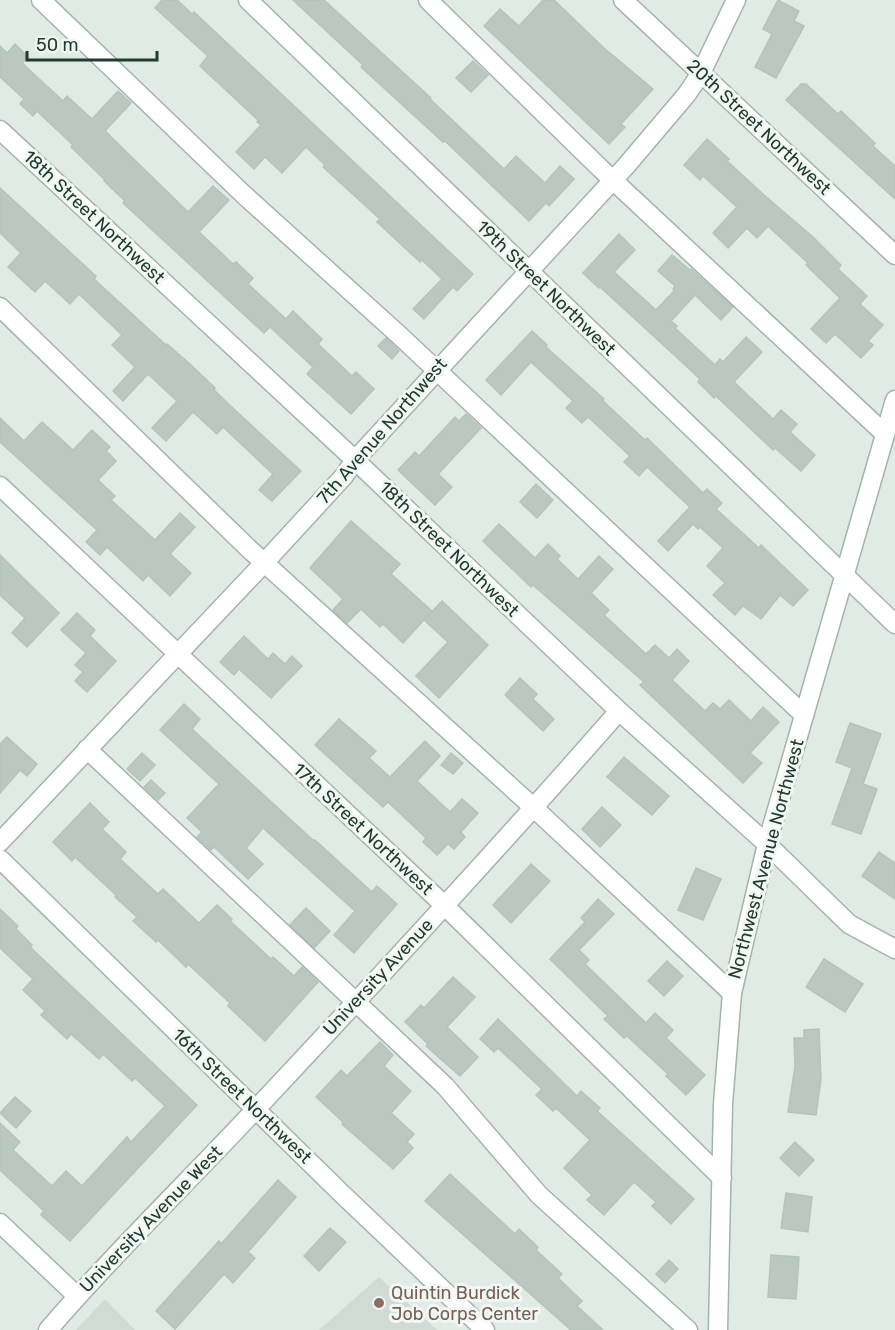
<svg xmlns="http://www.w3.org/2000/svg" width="895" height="1330" font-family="Rubik,sans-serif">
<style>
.built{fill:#cfdbd4}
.building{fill:#bac8c1;stroke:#b4c4bb;stroke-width:1.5}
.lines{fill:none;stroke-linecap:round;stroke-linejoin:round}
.minor-casing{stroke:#a4b3ab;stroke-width:21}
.minor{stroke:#fff;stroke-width:18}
.education-dot{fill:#8d6e63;stroke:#f1f8f4;stroke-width:2}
.labels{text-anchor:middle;stroke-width:6;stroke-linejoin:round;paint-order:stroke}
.street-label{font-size:18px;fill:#223b31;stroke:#f1f8f4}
.education-label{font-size:18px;fill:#785e54;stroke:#f1f8f4;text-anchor:start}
</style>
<rect width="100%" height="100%" fill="#e1ebe5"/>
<!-- built -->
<g class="built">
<path d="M379,1277L437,1330H319Z"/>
<path d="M105,1299L135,1330H76Z"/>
</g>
<!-- building -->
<g class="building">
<path d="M162,0H177L192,14L194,12L473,274L457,291L453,287L424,319L413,309L442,279L422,260L420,262L377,222L380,219L323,167L325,165L306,147L282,173L265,157L254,169L236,152L261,125L257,122L259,121L200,66L208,56L155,8Z"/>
<path d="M293,0H324L431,98L430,99L504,169L516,156L545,183L560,166L574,179L549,206L546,203L529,221L445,141L443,142L361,67L363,65Z"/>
<path d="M543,0H554L604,48L653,89L621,124L625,127L609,144L484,26L500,9L519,26Z"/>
<path d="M778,0L799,11L794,21L804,26L776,78L755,67L772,34L763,29Z"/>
<path d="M15,44L28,57L22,63L63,101L67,96L92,119L118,91L131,103L105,131L188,212L213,186L229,200L199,232L233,264L236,262L253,278L248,284L286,319L293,311L322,339L318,344L352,376L356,372L374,389L351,414L307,374L313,367L270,327L264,333L123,203L125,201L104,181L105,180L71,147L73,145L37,111L33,116L20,104L24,99L0,77V46L7,53Z"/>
<path d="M473,61L488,75L471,92L456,78Z"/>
<path d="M801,84H806L838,114L841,111L875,143L873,146L895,166V199L786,100Z"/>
<path d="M707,139L729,159L727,161L764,195L813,237L841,265L838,269L867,296L860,304L883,325L868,341L873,345L861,358L835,334L826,343L811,329L840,298L806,265L808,263L768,226L757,238L747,228L728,248L713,233L737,207L703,176L700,180L684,165Z"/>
<path d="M0,188L96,276L94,279L166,345L167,344L190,364L215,388L214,390L237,412L301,471L272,501L259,490L273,474L223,427L217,434L193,412L166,441L152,428L177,401L148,374L123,401L113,391L135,367L112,345L122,335L79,294L70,304L45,281L35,292L8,267L21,253L0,233Z"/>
<path d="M619,234L635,250L614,272L656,310L674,291L673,289L675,286L658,271L672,255L690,270L691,269L733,307L721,320L695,295L671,321L677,326L675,328L715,365L720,359L723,362L746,337L762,352L734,382L773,419L781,410L797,424L790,432L815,455L801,471L775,448L773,450L716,396L714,398L698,382L700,379L672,353L600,287L599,288L583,273Z"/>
<path d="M532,331L547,345L546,347L604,399L603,401L645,440L647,438L703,493L707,489L722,503L716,509L759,548L761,545L808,590L793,606L780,595L761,619L743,606L735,615L713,595L725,583L707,566L723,548L700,527L698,529L693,524L668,551L658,541L690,507L647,467L639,476L624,462L630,456L588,417L582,423L566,408L573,401L531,362L501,395L486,380Z"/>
<path d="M386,338L399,351L392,359L378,346Z"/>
<path d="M466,414L481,428L438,474L452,487L435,505L398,470L415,452L419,456L455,417L459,421Z"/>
<path d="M0,418L24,441L42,422L73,450L92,430L110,447L106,451L116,461L98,480L115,496L111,500L155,540L180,513L195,527L170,554L191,573L170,596L148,575L143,581L107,547L100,555L86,542L97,530L0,442Z"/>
<path d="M536,484L553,500L537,518L520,502Z"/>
<path d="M351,521L400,564L391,574L432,611L403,643L383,624L380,627L361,609L347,623L333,610L343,599L310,568Z"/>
<path d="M499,524L535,558L548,544L560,556L557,559L578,579L599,556L613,569L591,593L609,610L604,615L646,654L655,645L669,658L677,649L689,661L672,680L705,711L713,703L720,709L729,700L751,721L763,707L779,722L750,753L762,763L743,783L640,685L644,682L533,585L531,587L483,541Z"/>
<path d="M0,555L59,613L27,647L12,633L25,618L0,595Z"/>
<path d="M442,601L488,645L439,698L416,676L448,642L424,620Z"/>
<path d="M77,613L95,630L90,636L116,661L87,692L75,681L83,672L75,665L86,653L61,630Z"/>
<path d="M244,636L268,659L273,653L285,664L292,656L302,666L271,698L239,669L234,675L220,662Z"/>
<path d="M520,678L537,694L533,699L554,719L543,731L505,695Z"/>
<path d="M184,704L200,719L192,729L314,841L315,840L372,892L377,886L397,904L354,953L334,935L355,911L263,828L246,848L263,864L248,879L214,847L211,850L197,837L202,832L187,818L219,784L160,730Z"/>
<path d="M339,719L376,751L369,758L390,777L425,741L440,756L417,781L450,812L462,799L478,813L461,832L465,837L454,849L448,844L437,855L423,842L426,838L388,802L383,807L315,745Z"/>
<path d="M850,723L881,734L863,784L877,789L861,834L832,824L852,768L836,762Z"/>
<path d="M7,737L37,764L27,776L20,770L0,793V744Z"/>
<path d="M142,753L155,765L140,781L127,769Z"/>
<path d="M451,753L463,763L453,774L441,765Z"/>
<path d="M624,757L669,796L652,815L607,777Z"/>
<path d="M151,780L165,793L158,800L144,787Z"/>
<path d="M90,803L109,822L102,829L126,852L120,859L158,894L163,889L199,923L217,905L232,919L230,921L271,959L273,957L294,976L302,967L318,982L265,1041L228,1006L230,1003L188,964L186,967L158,940L156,942L133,921L137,917L115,897L117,896L75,857L72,861L53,842Z"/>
<path d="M602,807L621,825L600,847L582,829Z"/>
<path d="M879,852L895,863V899L862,876Z"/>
<path d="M531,864L550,881L511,923L493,905Z"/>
<path d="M696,868L721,879L703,920L678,910Z"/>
<path d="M598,899L614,914L579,950L589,960L585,964L646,1023L655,1013L673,1030L666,1038L705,1075L686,1095L666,1076L668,1074L627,1036L624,1038L604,1019L608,1016L550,959L585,922L581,918Z"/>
<path d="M306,908L330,931L314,948L290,925Z"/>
<path d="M0,909L18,926L16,929L32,945L30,947L197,1105L70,1241L41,1215L44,1211L0,1170V1123L20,1142L13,1150L52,1186L66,1171L82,1186L127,1137L131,1142L165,1106L135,1078L132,1081L103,1054L99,1059L71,1034L67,1039L41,1015L45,1011L23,990L33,979L0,948Z"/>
<path d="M824,959L863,984L845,1012L806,987Z"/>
<path d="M667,961L683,976L664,996L648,981Z"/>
<path d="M453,977L475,997L447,1027L478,1057L460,1076L426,1046L428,1044L405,1022L421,1005L424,1008Z"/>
<path d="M498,1019L577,1096L581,1091L600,1108L597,1111L694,1199L671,1224L652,1206L656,1202L634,1182L604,1215L587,1200L592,1195L564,1168L590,1140L556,1108L553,1111L536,1095L542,1089L498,1048L494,1052L480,1039Z"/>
<path d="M819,1029L821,1079L816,1115L788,1112L795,1066L794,1038H804V1030Z"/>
<path d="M380,1042L393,1055L384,1066L411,1091L391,1113L414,1134L407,1142L413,1148L393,1169L342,1124L343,1122L316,1097L341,1070L347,1076Z"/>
<path d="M15,1097L31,1111L16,1128L0,1113Z"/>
<path d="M795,1142L814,1160L799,1176L780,1158Z"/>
<path d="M450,1174L515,1234L519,1229L538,1247L536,1250L562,1274L558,1278L582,1301L577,1306L603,1330H571L425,1201Z"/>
<path d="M278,1180L296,1197L248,1252L255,1258L233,1283L224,1274L175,1329L156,1311L219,1241L221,1244Z"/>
<path d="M786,1193L812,1197L808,1232L781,1228Z"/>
<path d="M330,1228L346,1242L319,1271L304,1256Z"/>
<path d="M771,1255L799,1257L796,1299L768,1297Z"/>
<path d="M669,1260L678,1269L665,1283L656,1274Z"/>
</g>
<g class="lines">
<!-- minor casing -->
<g class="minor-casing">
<g id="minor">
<path d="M41,0L243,194L399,335L804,715"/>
<path d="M248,0L895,624"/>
<path d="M428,0L601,169L885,434"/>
<path d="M623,0L895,255"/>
<path d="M0,130L355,460L619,711L767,844L849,924L895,949"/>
<path d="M0,307L247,547L534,808L732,993"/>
<path d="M0,486L444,905L722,1178"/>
<path d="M87,749L445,1086L539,1195L688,1330"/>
<path d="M0,842L264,563L344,476L355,460L626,166L687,94L701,73L736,0"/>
<path d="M0,859L340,1192L485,1330"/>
<path d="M0,1223L77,1296"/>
<path d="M48,1330C114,1253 187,1183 256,1109C379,978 501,846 619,711"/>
<path d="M718,1330L723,1104L732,993L767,844L895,400"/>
</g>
</g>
<!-- minor -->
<use href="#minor" class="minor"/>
</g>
<!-- markers -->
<circle class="education-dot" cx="379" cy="1303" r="6"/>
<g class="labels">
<!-- street labels -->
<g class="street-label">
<text transform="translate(759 127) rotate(43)" y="6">20th Street Northwest</text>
<text transform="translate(94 217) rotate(43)" y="6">18th Street Northwest</text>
<text transform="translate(546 288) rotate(44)" y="6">19th Street Northwest</text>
<text transform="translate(382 431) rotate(-49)" y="6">7th Avenue Northwest</text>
<text transform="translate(449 549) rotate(44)" y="6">18th Street Northwest</text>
<text transform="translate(363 829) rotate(43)" y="6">17th Street Northwest</text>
<text transform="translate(766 859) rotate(-75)" y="6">Northwest Avenue Northwest</text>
<text transform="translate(378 977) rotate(-47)" y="6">University Avenue</text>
<text transform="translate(242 1096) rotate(44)" y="6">16th Street Northwest</text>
<text transform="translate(151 1219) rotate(-46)" y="6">University Avenue West</text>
</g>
<!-- education labels -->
<g class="education-label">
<text x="391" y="1299">Quintin Burdick<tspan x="391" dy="21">Job Corps Center</tspan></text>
</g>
</g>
<!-- scale -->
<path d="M27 51v9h130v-9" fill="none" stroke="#223b31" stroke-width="3"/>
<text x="36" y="51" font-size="18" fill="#223b31" stroke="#f1f8f4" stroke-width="4.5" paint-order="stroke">50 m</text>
</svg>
